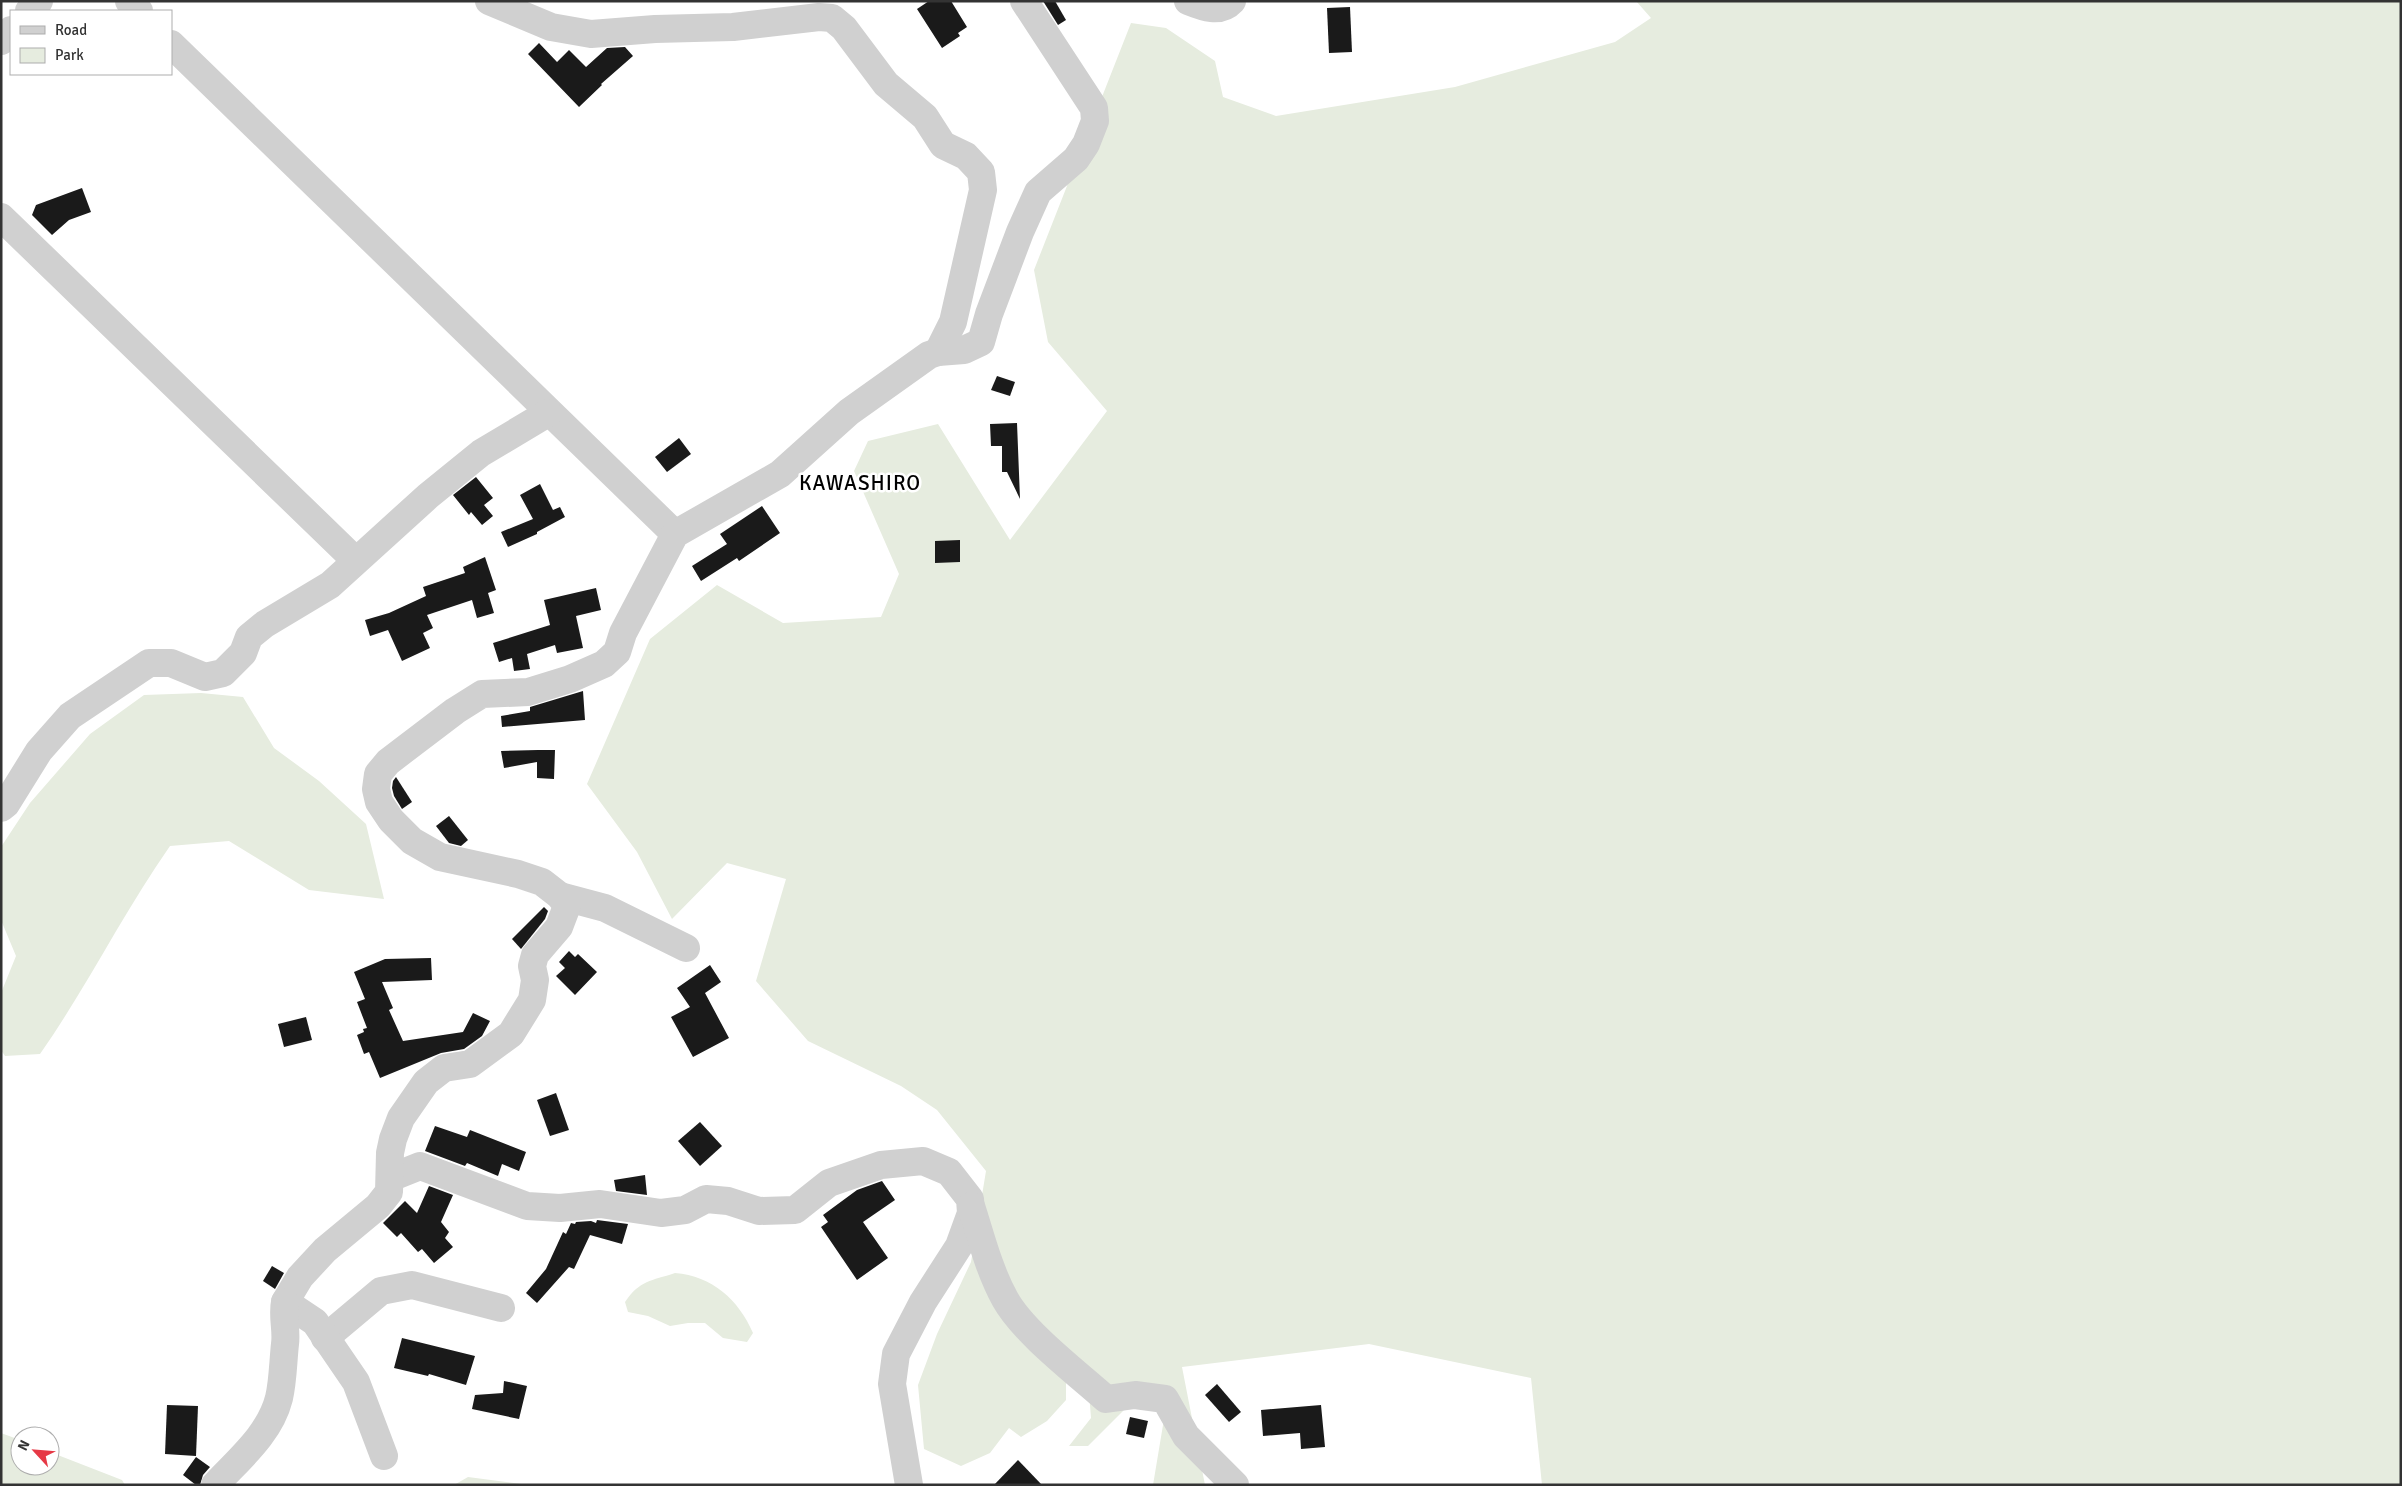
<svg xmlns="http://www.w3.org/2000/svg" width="2402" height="1486" font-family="Signika,sans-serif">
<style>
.green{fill:#e6ecdf}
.building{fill:#1a1a1a}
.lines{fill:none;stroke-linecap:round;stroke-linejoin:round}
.minor{stroke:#d0d0d0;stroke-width:28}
.labels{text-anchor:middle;stroke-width:5;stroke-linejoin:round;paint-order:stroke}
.quarter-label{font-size:21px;letter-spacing:1px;fill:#000;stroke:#fff}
</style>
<rect width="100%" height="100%" fill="#fff"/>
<!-- green -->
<g class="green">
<path d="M1636,1H2401V1485H1542L1531,1378L1369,1344L1182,1367L1205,1485H1153L1165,1413L1128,1406L1088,1446H1069L1091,1418L1088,1379L1066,1359V1400L1047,1421L1021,1437L1009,1428L990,1453L961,1466L924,1449L918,1385L937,1334L971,1262L986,1171L937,1110L901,1086L808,1041L756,981L786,879L727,863L672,919L637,852L587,784L650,639L717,585L783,623L881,617L899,574L854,471L868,441L938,424L1010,540L1107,411L1048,342L1034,270L1131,23L1166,28L1215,61L1223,97L1276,116L1455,87L1615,42L1651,18Z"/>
<path d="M201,693L243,697L274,748L319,781L366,824L384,899L309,890L229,841L170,846C123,913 87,987 40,1054L5,1056L1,1050V993L16,956L1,920V847L30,803L90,734L144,695Z"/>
<path d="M675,1273C712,1276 739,1300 753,1333L747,1342L723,1338L705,1323H688L670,1326L648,1316L628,1312L625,1302C640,1280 651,1281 675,1273Z"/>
<path d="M1,1433L20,1440V1466H50V1452L122,1480L125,1485H1Z"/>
<path d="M468,1477L529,1485H454Z"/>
</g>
<!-- building -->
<g class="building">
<path d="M929,1H951L967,27L958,33L960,36L942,48L917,9Z"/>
<path d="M1043,1H1055L1066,20L1058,25Z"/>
<path d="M1350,7L1352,52L1329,53L1327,8Z"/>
<path d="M539,43L557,62L569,50L586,67L607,48L625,47L633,56L601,84L602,85L579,107L528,54Z"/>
<path d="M82,188L91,212L69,220L52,235L32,215L36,205Z"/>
<path d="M997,376L1015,382L1010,396L991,390Z"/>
<path d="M1017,423L1020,499L1007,472H1002V446H991L990,424Z"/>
<path d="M679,438L691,454L667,472L655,457Z"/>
<path d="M476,477L493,498L484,505L493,516L482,525L471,512L469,515L453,495Z"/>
<path d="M540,484L553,510L560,507L565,517L537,532V534L508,547L501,532L533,519L520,495Z"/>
<path d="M762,506L780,533L739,561L737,558L701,581L692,566L727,544L720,534Z"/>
<path d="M960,540V562L935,563V541Z"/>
<path d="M485,557L496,590L488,593L494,613L477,618L472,600L427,615L433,628L423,633L430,648L402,661L388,630L370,636L365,620L389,613L426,596L423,587L465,573L463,567Z"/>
<path d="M596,588L601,610L576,616L583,648L557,653L555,645L527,654L530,669L514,671L512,658L499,662L493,643L550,625L544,600Z"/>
<path d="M583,691L585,720L502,727L501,716L530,711V707Z"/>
<path d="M538,750H555L554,779L537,778V762L504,768L501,751Z"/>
<path d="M396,777L412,802L402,809L394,796L392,788L393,781Z"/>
<path d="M449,816L468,840L461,846L449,843L436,826Z"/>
<path d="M544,907L548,911L545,919L521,949L512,939Z"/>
<path d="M569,951L575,957L578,954L597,972L575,995L556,976L565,968L559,962Z"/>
<path d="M431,958L432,980L382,982L393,1008L389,1010L403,1041L463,1032L473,1013L490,1021L482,1036L464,1049L441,1053L380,1078L369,1052L364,1054L357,1035L364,1032L363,1029L367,1028L357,1002L365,999L354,972L385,959Z"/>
<path d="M710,965L721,982L705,993L729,1038L693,1057L671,1017L690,1007L677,988Z"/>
<path d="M306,1017L312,1040L284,1047L278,1024Z"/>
<path d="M556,1093L569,1130L550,1136L537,1100Z"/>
<path d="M700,1122L722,1146L700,1166L678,1141Z"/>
<path d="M435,1126L467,1137L470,1130L526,1152L519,1171L502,1164L498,1176L467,1163L465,1166L425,1151Z"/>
<path d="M645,1175L647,1195L616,1191L614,1180Z"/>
<path d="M882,1181L895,1200L863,1222L888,1258L857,1280L821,1227L828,1222L823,1215L857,1190Z"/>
<path d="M429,1186L453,1195L441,1222L449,1232L445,1238L453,1247L434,1263L422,1249L418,1252L401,1233L397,1237L383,1223L405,1201L417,1213Z"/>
<path d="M597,1220L628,1224L622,1244L590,1235L574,1269L569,1267L537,1303L526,1293L546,1269L563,1232L566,1234L571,1223L575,1224L576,1222L591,1221L596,1223Z"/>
<path d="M272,1266L284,1273L275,1289L263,1281Z"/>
<path d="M402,1338L475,1356L466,1385L429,1374L428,1376L394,1368Z"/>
<path d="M504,1381L527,1386L519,1419L472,1409L475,1395L503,1393Z"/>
<path d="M1217,1384L1241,1412L1229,1422L1205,1395Z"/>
<path d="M167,1405L198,1406L196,1456L165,1454Z"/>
<path d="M1321,1405L1325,1447L1301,1449L1300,1433L1263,1436L1261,1410Z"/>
<path d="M1130,1417L1148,1421L1144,1438L1126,1434Z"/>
<path d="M196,1457L210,1467L203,1475L200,1485H196L183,1475Z"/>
<path d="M1018,1460L1042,1485H994Z"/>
</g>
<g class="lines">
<!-- minor -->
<g class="minor">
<path d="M129,1L139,11"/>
<path d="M489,1L551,27L591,34L655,29L733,27L819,17L832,18L844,28L886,84L925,117L943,145L966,156L981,172L983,190L953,322L938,352"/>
<path d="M1188,1C1203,7 1220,14 1232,1"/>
<path d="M29,11L39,1"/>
<path d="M1,41L11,30"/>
<path d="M171,44L675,534"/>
<path d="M1,217L355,560"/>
<path d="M1,808L6,804L39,751L70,716L149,663H171L205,677L223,673L243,653L249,637L265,624L330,585L428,496L481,453L548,413"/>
<path d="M560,896L605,908L686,948"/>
<path d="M390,1178L420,1166L527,1206L560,1208L600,1204L661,1213L685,1210L706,1199L728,1201L759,1211L795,1210L829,1183L881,1165L923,1161L949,1172L970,1199L971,1213L959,1246L923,1302L896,1354L892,1384L909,1485"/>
<path d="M971,1206C981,1237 989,1270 1005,1299C1023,1332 1077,1373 1106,1399L1135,1395L1165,1399L1186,1436L1235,1485"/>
<path d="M325,1338L381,1291L412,1285L501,1308"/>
<path d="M384,1456L356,1382L315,1322L285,1302L300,1277L325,1250L378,1206L389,1192L390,1153L393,1139L401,1118L426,1082L444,1068L470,1064L511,1034L532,1000L535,980L532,966L535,955L559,927L567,906L560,896L542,882L518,874L440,857L412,841L391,820L379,802L376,789L378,774L388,762L455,711L482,694L528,692L570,679L604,664L617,652L623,633L675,534L780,474L849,412L929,355L938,352L964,350L981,342L989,314L1020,232L1038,192L1076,159L1086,144L1095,121L1094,108L1024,1"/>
<path d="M215,1485C239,1459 270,1434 279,1398C283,1381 283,1362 285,1344C287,1330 282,1316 285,1302"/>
</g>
</g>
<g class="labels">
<!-- quarter labels -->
<g class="quarter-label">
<text x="860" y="490">KAWASHIRO</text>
</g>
</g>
<!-- border -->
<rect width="2402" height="1486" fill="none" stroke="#333333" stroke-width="5"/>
<!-- legend -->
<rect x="10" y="10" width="162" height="65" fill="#ffffff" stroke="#adadad"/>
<rect x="20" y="26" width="25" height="8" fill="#d0d0d0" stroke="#adadad"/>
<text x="55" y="35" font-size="15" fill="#333333">Road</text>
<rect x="20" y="48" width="25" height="15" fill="#e6ecdf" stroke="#adadad"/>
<text x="55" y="60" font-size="15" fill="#333333">Park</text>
<!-- north arrow -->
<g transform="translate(35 1451) rotate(296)"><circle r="24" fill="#ffffff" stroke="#adadad"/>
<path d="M0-4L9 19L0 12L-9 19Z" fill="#e63946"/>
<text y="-8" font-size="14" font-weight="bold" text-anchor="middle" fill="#333333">N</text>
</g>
</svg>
